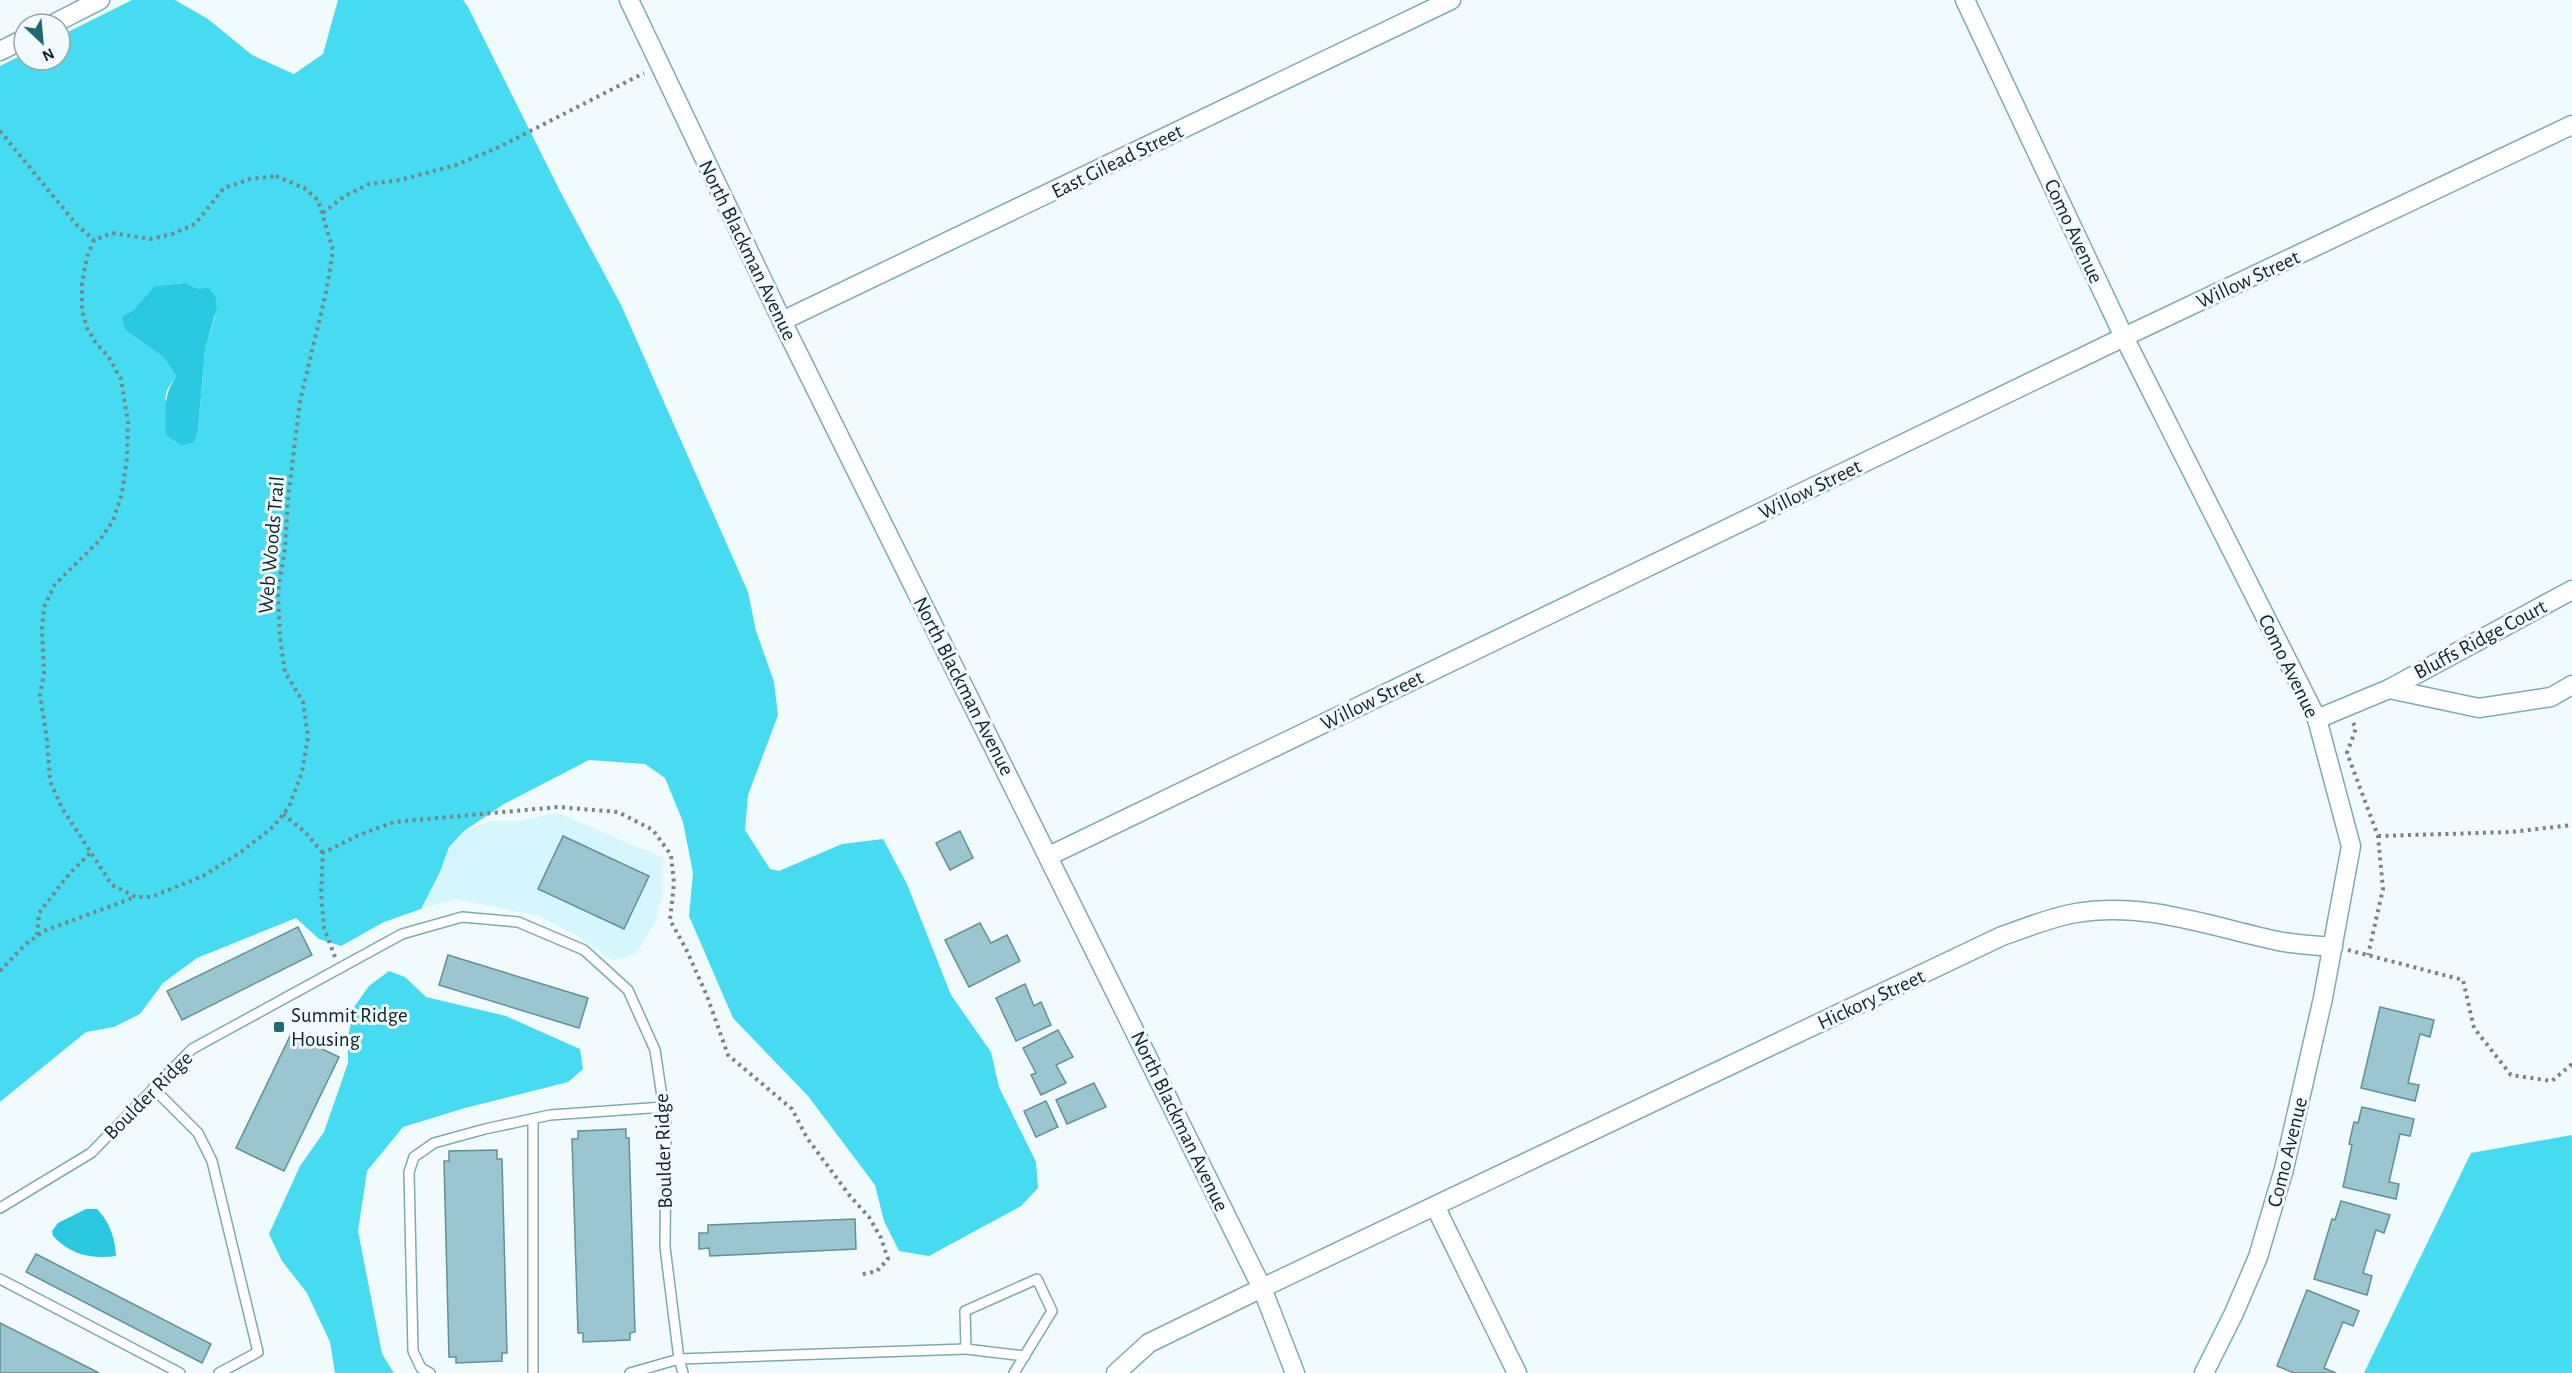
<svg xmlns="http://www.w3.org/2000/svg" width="2572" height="1373" font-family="'Alegreya Sans',sans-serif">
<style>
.built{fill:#d4f6fc}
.forest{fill:#47dbf1;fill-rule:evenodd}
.water{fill:#2bc9df}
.building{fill:#9ac7cf;stroke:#638f97;stroke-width:1.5}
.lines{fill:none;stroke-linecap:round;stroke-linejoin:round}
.lane-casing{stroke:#7eabb3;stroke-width:12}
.street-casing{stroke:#7eabb3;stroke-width:21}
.path{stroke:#778587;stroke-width:4;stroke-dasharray:3 4.5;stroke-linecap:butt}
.lane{stroke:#fff;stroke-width:9}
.street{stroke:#fff;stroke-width:18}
.poi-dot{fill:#1f6974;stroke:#f1fafc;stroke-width:2}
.labels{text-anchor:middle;stroke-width:6;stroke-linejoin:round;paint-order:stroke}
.street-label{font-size:21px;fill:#122427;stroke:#f1fafc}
.poi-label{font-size:21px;fill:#122427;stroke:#f1fafc;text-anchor:start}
</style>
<rect width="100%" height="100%" fill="#f1fafc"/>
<!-- built -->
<path class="built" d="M558,813L663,858V893L656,921L635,955L612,960L579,937L539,916L456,899L421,909L440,872L449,847L464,831L491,821H519Z"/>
<!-- forest -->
<g class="forest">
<path d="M132,0H175L208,19L252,55L294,74L323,54L338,0H463L468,7L560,191L621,305L748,592L756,631L774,682L778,715L748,795L745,830L770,869L779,871L842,844L883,839L907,884L951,995L991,1052L999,1087L1036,1162L1038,1188L1021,1206L929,1256L899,1251L884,1221L875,1185L808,1096L733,1018L689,916L693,873L683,822L665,778L645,764L589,760L504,804L464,831L449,847L440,872L421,909L384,922L341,946L319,939L296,918L197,958L163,983L140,1014L114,1027L86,1032L0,1102V66L24,54V60H60V36ZM185,283L199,289L215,316L205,350L198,430L165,400L167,390L176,376L163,357L125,330L121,317L133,310L156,286Z"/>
<path d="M389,971L405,977L426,997L506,1016L580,1049L583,1069L568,1082L465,1108L403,1127L367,1171L358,1231L382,1354L394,1373H335L330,1342L307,1293L282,1261L269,1234L300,1166L324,1132L348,1063V1037L354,1007L369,986Z"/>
<path d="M2572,1135V1373H2364L2471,1153Z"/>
</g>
<!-- water -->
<g class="water">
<path d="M185,283L199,289L208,288L215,296L217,307L205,350L198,430L194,442L181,445L166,435C166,409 162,399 176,376L163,357L125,330L121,317L133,310L155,286Z"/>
<path d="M86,1209H97C110,1222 115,1239 116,1256C90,1259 71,1255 53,1236L52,1231L58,1223Z"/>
</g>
<!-- building -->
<g class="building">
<path d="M960,831L973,858L950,870L936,843Z"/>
<path d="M563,836L649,876L624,929L538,889Z"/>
<path d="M980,923L991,943L1007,935L1020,961L969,987L945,940Z"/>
<path d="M298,927L312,955L182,1020L167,991Z"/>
<path d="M448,955L588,998L579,1028L439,985Z"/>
<path d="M1025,984L1034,1006L1041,1002L1051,1025L1016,1041L996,998Z"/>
<path d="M2380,1007L2434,1020L2430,1037L2420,1034L2408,1083L2419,1085L2415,1101L2361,1088Z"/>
<path d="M1058,1030L1073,1057L1056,1065L1066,1083L1041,1095L1031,1075L1036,1073L1023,1048Z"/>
<path d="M291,1034L339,1057L284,1171L236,1148Z"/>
<path d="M1094,1083L1106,1107L1067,1124L1056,1100Z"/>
<path d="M1046,1101L1058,1127L1036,1137L1024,1111Z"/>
<path d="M2362,1107L2414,1119L2410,1136L2400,1134L2389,1182L2399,1184L2396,1199L2343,1187L2352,1145L2349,1144L2354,1122L2358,1123Z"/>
<path d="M626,1129V1138H629L635,1332L630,1333V1340L583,1342V1333H578L572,1139H578V1131Z"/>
<path d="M497,1150V1159H502L507,1353H502V1361L456,1363V1357H449L444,1161H449V1151Z"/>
<path d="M2341,1201L2390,1215L2384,1233L2376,1230L2363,1273L2372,1276L2367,1295L2314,1279L2332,1219L2335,1220Z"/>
<path d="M855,1219L856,1249L710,1256L709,1248L699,1249V1233H708V1225Z"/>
<path d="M36,1254L211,1344L202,1363L26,1272Z"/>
<path d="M2307,1290L2359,1311L2353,1326L2343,1322L2324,1368L2336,1373H2294L2277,1366Z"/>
<path d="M0,1323L99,1373H0Z"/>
</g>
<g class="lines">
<!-- lane casing -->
<g class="lane-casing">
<g id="lane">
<path d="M153,1088L198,1133L212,1161L258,1352L219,1373"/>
<path d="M533,1119V1373"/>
<path d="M0,1208L91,1153L192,1049L402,934L462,917L518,922L584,950L628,990L655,1050L666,1123L665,1247L679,1359L683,1373"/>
<path d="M0,1279L180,1373"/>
<path d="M430,1373L421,1368L413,1351L409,1172L414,1157L434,1143L485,1129L550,1115L664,1107"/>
<path d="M630,1373L679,1359L966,1349"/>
<path d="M1014,1373L1052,1311L1037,1279L965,1311L966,1349L1025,1356"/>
</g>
</g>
<!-- street casing -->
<g class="street-casing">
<g id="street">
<path d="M629,0L782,321L1262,1288L1295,1373"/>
<path d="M1965,0L2124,337L2317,719L2351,846L2323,998L2284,1169L2258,1257L2234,1313L2204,1373"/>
<path d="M53,24L100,0"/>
<path d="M0,51L24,39"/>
<path d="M782,321L1451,0"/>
<path d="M2389,689L2479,708L2551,697L2572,685"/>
<path d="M2317,719L2389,689L2572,590"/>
<path d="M1049,856L2124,337L2572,125"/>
<path d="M1435,1206L1517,1373"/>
<path d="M1116,1373L1149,1343L1262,1288L2002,936C2026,928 2051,917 2076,913C2145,901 2212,927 2278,941C2296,945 2315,945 2333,947"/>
</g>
</g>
<!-- path -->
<g class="path">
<path d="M0,131L76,224L94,240"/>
<path d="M276,176L304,188L318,200L333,250L326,293L300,401L288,499L285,549L278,592L280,638L285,672L303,702L308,737L302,772L289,807L273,827L241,852L203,876L151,897H136L112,885L62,808L50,781L47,739L40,695L44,673L42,629L44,607L55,584L99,541L113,521L122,493L127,458L128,422L121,379L108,356L96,343L87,328L82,311V283L87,257L94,240L112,233L150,239L172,234L195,224L224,188L250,179Z"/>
<path d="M323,213L343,197L369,184L400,180L456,165L497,148L644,73"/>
<path d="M2353,723L2356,728L2347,753L2378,836L2383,889L2368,955"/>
<path d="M283,814L305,832L323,853"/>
<path d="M2378,836L2511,832L2572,825"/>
<path d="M37,935L39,913L69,874L90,853"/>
<path d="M2348,950L2463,980L2474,1028L2511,1075L2552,1081L2572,1064"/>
<path d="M335,957L324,928L321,893L323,853L359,835L394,822L558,807L618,812L653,830L671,855L674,883L670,920L686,949L707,996L728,1055L792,1109L807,1138L850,1196L869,1217L881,1238L888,1259L877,1271L859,1275"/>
<path d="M0,971L26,944L44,931L135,897"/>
</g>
<!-- lane -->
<use href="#lane" class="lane"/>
<!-- street -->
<use href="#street" class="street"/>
</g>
<!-- markers -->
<rect class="poi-dot" x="273" y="1021" width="12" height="12" rx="3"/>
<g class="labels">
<!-- street labels -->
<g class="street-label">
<text transform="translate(1117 161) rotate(-26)" y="7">East Gilead Street</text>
<text transform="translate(2074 231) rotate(65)" y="7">Como Avenue</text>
<text transform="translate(748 250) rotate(64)" y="7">North Blackman Avenue</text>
<text transform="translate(2248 279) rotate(-25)" y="7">Willow Street</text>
<text transform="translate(1810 489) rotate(-26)" y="7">Willow Street</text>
<text transform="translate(271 545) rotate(-85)" y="7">Web Woods Trail</text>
<text transform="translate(2480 639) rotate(-28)" y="7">Bluffs Ridge Court</text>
<text transform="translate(2289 666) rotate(64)" y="7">Como Avenue</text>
<text transform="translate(964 686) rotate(63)" y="7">North Blackman Avenue</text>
<text transform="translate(1372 700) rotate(-26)" y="7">Willow Street</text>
<text transform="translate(1871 999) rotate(-25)" y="7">Hickory Street</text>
<text transform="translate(148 1095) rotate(-45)" y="7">Boulder Ridge</text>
<text transform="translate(1180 1121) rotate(64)" y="7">North Blackman Avenue</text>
<text transform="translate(663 1151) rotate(-92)" y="7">Boulder Ridge</text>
<text transform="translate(2287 1152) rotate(-76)" y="7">Como Avenue</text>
</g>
<!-- poi labels -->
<g class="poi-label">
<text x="291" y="1022">Summit Ridge<tspan x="291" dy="24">Housing</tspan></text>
</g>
</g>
<!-- north arrow -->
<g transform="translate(42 42) rotate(154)"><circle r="28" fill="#f1fafc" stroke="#98a4a7" stroke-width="1.5"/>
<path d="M0-4.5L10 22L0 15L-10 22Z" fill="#1f6974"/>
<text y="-9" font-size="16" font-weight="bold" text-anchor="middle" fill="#122427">N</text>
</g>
</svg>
